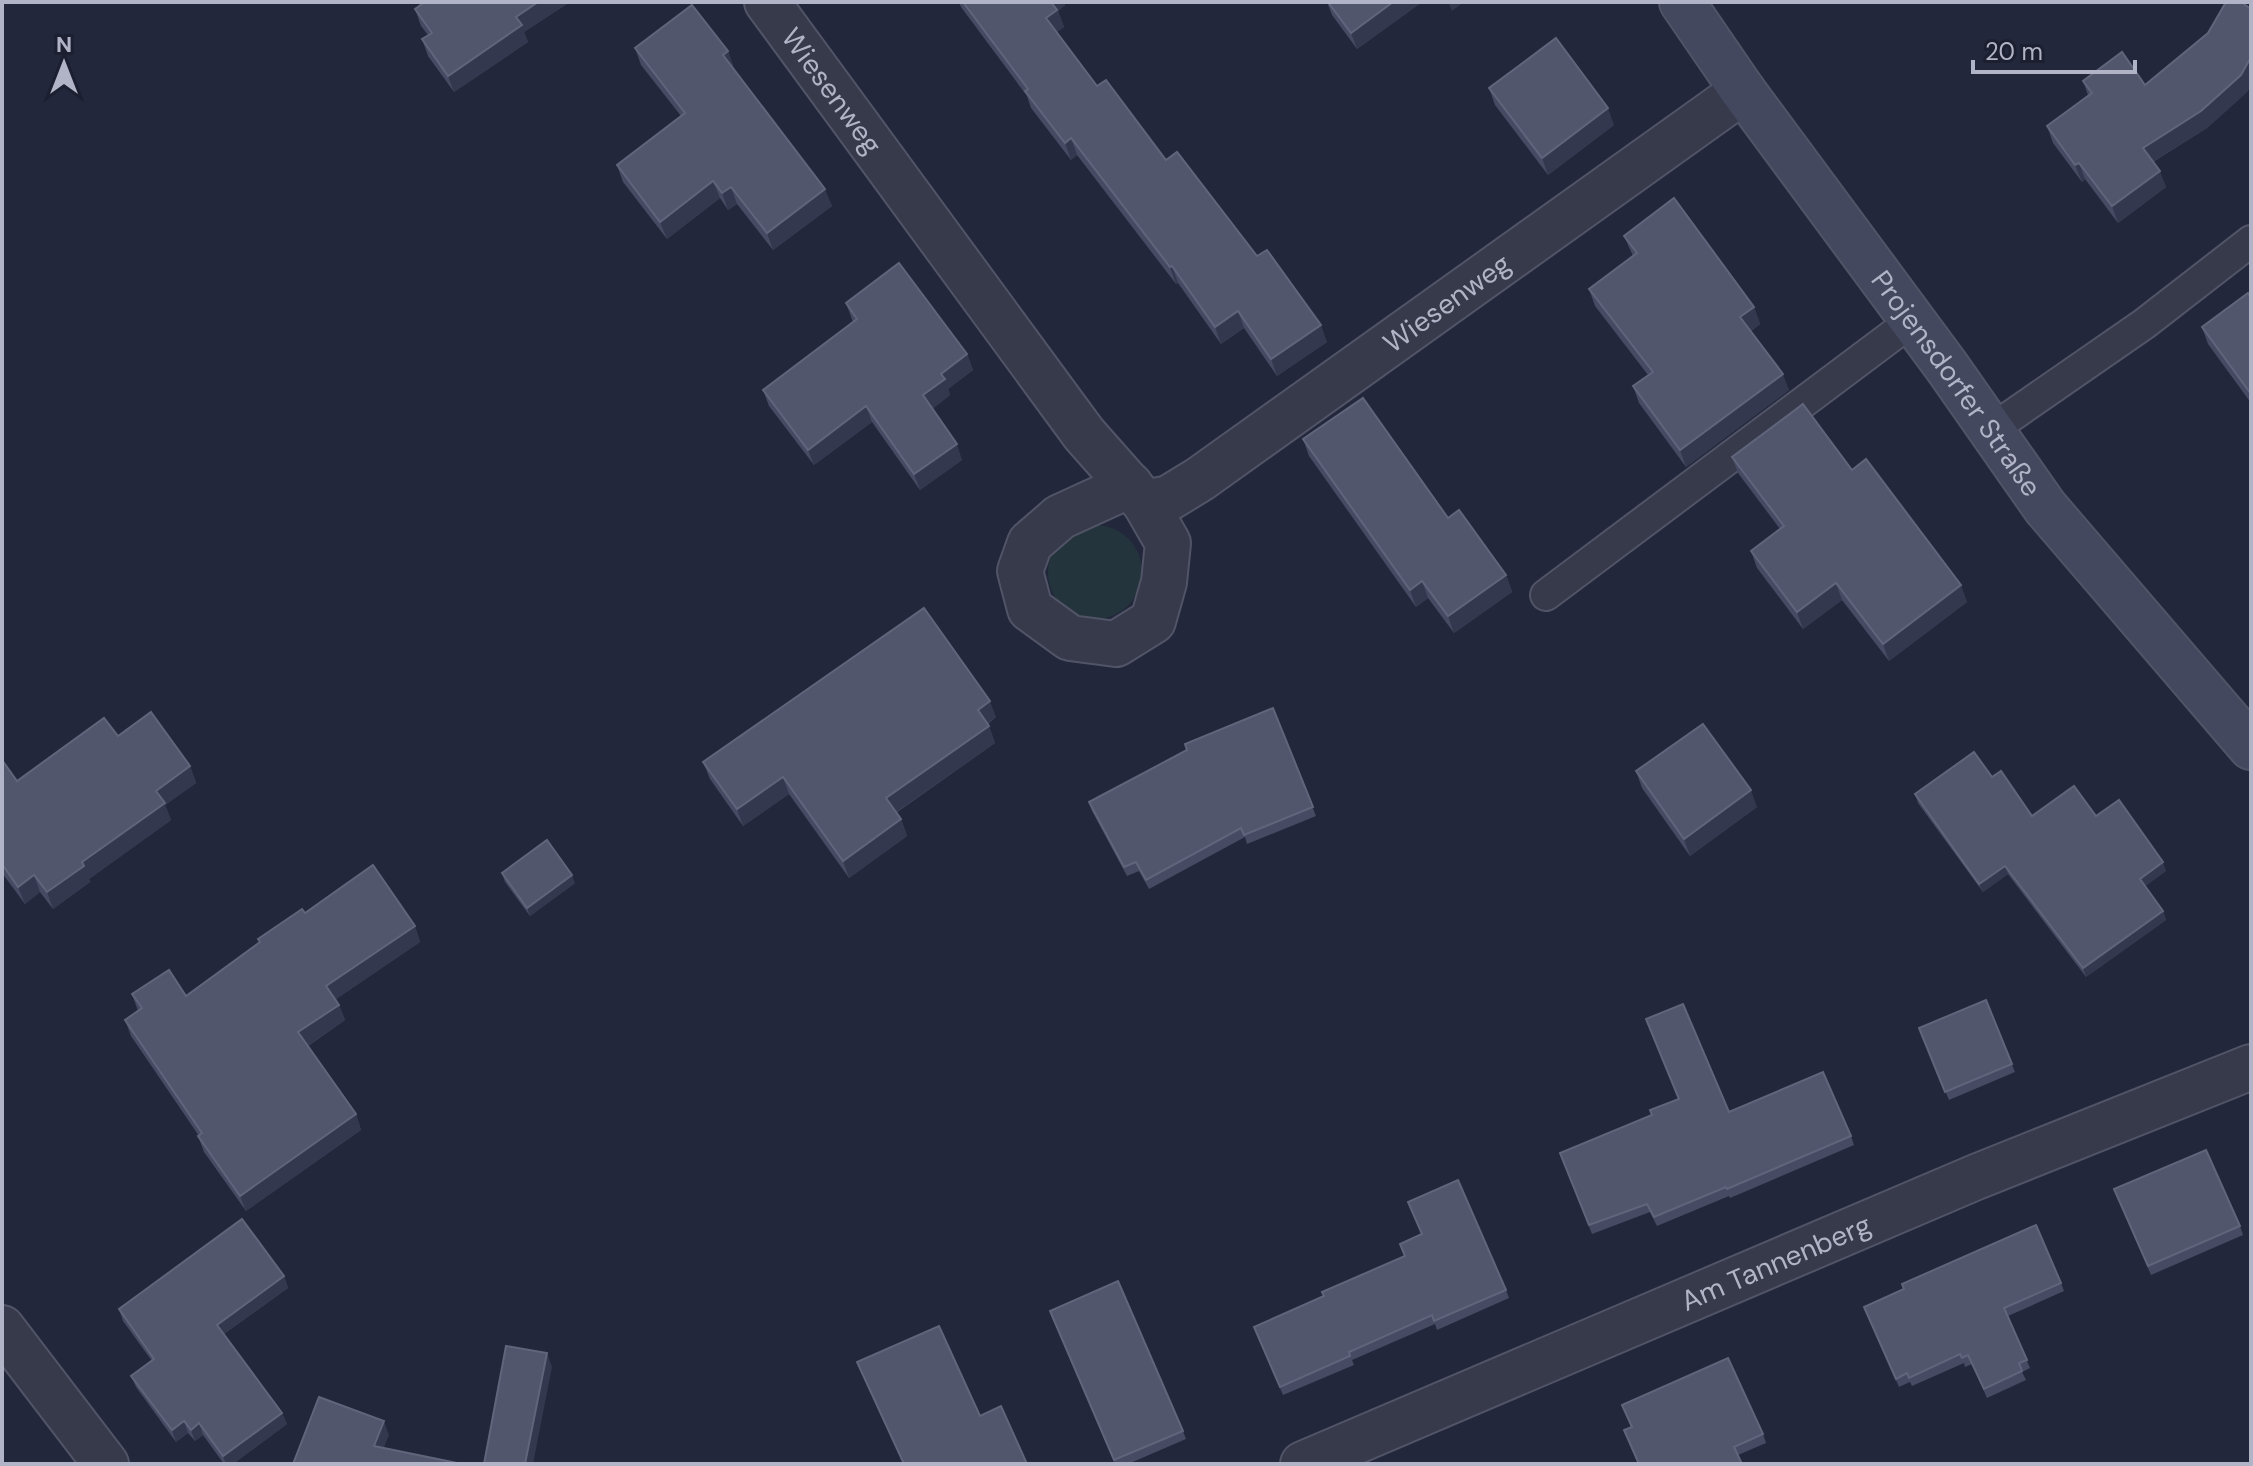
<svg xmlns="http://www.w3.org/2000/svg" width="2253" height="1466" font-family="'DM Sans',sans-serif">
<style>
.green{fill:#24343c}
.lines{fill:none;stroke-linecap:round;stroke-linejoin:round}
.lane-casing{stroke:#515466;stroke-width:34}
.street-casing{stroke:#515466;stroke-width:48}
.secondary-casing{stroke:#515466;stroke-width:48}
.lane{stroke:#363a4b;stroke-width:30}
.street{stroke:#363a4b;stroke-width:44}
.secondary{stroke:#44485e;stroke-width:44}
.wall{fill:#464b63}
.shaded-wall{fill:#33384e}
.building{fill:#52566d;stroke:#60657b;stroke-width:2}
.labels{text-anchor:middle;stroke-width:6;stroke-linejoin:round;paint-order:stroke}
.street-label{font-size:28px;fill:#b1b4c7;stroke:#1b1f30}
</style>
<rect width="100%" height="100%" fill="#22273b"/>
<!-- green -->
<circle class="green" cx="1095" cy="572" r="47"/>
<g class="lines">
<!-- lane casing -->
<g class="lane-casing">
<g id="lane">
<path d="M1991,430L2144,324L2251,241"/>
<path d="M1546,595L1913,320"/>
</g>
</g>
<!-- street casing -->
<g class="street-casing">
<g id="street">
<path id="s1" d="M767,2L1084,434L1145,503L1169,498L1200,479L1743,91"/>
<path d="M1130,485L1060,517L1030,543L1020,571L1030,609L1070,638L1116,644L1153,621L1164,582L1168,543L1145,503"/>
<path d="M2,1328L106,1464"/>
<path id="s2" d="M1303,1464L1976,1177L2251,1067"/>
</g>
</g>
<!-- secondary casing -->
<g class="secondary-casing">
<g id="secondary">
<path id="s3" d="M1682,2L1743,91L1947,367L2045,507L2251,747"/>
</g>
</g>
<!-- lane -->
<use href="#lane" class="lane"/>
<!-- street -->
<use href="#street" class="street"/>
<!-- secondary -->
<use href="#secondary" class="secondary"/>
</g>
<!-- wall -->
<g class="wall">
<path d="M425,2H570L524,32L528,42L454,92L428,56L422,39L428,35L421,26L415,9Z"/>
<path d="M959,2H1064L1065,5L1058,11L1064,27L1057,32L1097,86L1257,256L1327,342L1277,376L1244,328L1221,344L1178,283L1176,284L1077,155L1071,160L1031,108L1027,96L961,7Z"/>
<path d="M1327,2H1422L1357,49L1332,15Z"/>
<path d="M2251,9V85L2247,92L2207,128L2153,162L2166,187L2118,223L2085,179L2082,182L2053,143L2047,126L2088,95L2083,81L2145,85L2208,33Z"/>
<path d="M635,48L728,51L734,69L832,206L773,250L737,204L728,210L720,198L667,239L623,182L617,165L681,116L641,65Z"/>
<path d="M1489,88L1614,125L1548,175L1495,105Z"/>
<path d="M1624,236L1754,307L1760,324L1751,331L1789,390L1686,467L1639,403L1633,386L1648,375L1595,306L1589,289L1633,256Z"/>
<path d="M2251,298V403L2208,344L2202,327Z"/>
<path d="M846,303L967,354L973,370L948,389L950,395L932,409L962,460L920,490L872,422L814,465L769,406L763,390L853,322Z"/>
<path d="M1303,439L1448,518L1506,575L1512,592L1454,633L1428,598L1416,607L1309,456Z"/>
<path d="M1732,457L1852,470L1967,602L1889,661L1842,600L1803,629L1757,568L1751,551L1780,529L1738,473Z"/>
<path d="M1273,708L1316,816L1247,844L1245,837L1149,889L1139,871L1127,876L1092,811L1089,802Z"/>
<path d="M996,717L988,724L995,743L896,813L901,819L907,836L849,878L789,794L743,826L710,779L703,762Z"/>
<path d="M118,736L190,766L196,783L165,805L171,820L89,879L90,882L53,909L40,892L25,904L2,873V760L17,781Z"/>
<path d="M1636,771L1757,807L1690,856L1642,788Z"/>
<path d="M1992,777L2032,816H2096L2166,871L2145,886L2163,911L2166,920L2086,977L2008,874L1983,892L1918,803L1915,794Z"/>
<path d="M502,873L575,883L530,916L505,882Z"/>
<path d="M305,913L415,926L420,942L336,999L339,1005L345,1020L308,1046L356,1114L361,1130L246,1211L204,1152L198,1136H199L131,1036L125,1020L138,1011L132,994L186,996L259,942L258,939Z"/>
<path d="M1986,1000L2015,1072L1949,1100L1919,1028Z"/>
<path d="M1729,1112L1851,1136L1854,1145L1730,1198L1729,1196L1657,1226L1650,1212L1592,1234L1560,1153Z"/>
<path d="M2118,1198L2240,1226L2243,1235L2151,1275Z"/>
<path d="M284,1276L288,1288L224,1334L282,1413L287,1424L233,1464H224L203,1435L195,1441L188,1433L176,1442L136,1387L131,1376L152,1361L123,1321L119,1309Z"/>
<path d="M2061,1283L2064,1291L2008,1316L2030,1368L2022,1372L2026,1380L1987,1398L1972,1364L1965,1367L1964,1363L1912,1386L1910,1382L1899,1387L1864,1307Z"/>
<path d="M1506,1290L1509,1298L1437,1330L1435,1324L1352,1360L1354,1365L1283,1395L1254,1327L1324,1296Z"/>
<path d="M1053,1319L1183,1431L1186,1439L1128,1464H1115Z"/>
<path d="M1624,1430L1763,1434L1766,1443L1738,1455L1742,1464H1638Z"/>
</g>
<!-- shaded-wall -->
<g class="shaded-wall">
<path d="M538,2H570L524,32L528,42L454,92L448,76L516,17Z"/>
<path d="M1049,2H1064L1065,5L1058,11L1064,27L1053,35L1046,18Z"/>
<path d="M1393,2H1422L1357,49L1351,33Z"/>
<path d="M1448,2H1464L1452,11Z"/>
<path d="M728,51L734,68L729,72L723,55Z"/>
<path d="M2251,57V85L2247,92L2207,128L2149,164L2143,148Z"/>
<path d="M1608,108L1614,125L1548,175L1542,158Z"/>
<path d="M1071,138L1077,155L1071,160L1065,143Z"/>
<path d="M2079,163L2085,179L2082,182L2075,165Z"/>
<path d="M2160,171L2166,187L2118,223L2112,206Z"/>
<path d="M713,181L720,198L667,239L660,222Z"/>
<path d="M731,187L737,204L728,210L722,193Z"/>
<path d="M825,189L832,206L773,250L767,233Z"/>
<path d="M1172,266L1178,283L1176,284L1170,267Z"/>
<path d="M1754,307L1760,324L1746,334L1740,317Z"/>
<path d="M1238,311L1244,328L1221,344L1215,327Z"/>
<path d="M1321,325L1327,342L1277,376L1271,359Z"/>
<path d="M967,354L973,370L948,389L950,395L929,411L923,395L941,374Z"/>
<path d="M1783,374L1789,390L1686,467L1680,450Z"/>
<path d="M866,406L872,422L814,465L808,450Z"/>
<path d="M957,444L962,460L920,490L914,474Z"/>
<path d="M1506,575L1512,592L1454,633L1448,616Z"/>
<path d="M1422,581L1428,598L1416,607L1410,590Z"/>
<path d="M1836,583L1842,600L1803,629L1797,612Z"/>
<path d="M1961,585L1967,602L1889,661L1883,644Z"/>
<path d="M990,701L996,717L984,726L978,710Z"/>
<path d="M989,726L995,743L892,815L886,798Z"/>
<path d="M190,766L196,783L165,805L171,820L89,879L90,882L53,909L47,892L156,791Z"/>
<path d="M783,777L789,794L743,826L737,809Z"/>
<path d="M1751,790L1757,807L1690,856L1684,839Z"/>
<path d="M901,819L907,836L849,878L843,861Z"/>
<path d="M2163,862L2166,871L2143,888L2140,879Z"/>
<path d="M2005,866L2008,874L1983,892L1979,884Z"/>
<path d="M34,875L40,892L25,904L18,887Z"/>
<path d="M572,875L575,883L530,916L527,908Z"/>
<path d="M2163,911L2166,920L2086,977L2083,968Z"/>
<path d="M415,926L420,942L332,1002L326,986Z"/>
<path d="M339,1005L345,1020L304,1048L298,1032Z"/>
<path d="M356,1114L361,1130L246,1211L240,1196Z"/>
<path d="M284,1276L288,1288L221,1336L217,1325Z"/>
<path d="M547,1353L552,1367L533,1464H525Z"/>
<path d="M282,1413L287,1424L233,1464H226L223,1456Z"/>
<path d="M184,1421L188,1433L176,1442L172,1430Z"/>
<path d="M384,1421L389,1435L379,1460L374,1446Z"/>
<path d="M199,1423L203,1435L195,1441L191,1430Z"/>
</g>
<!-- building -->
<g class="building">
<path d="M425,2H538L516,17L522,25L448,76L422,39L432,33L415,9Z"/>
<path d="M963,2H1051L1057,10L1046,18L1097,86L1106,80L1166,160L1177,152L1257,256L1267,250L1321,325L1271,359L1238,311L1215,327L1172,266L1170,267L1071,138L1065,143L1025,91L1028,89Z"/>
<path d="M1328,2H1393L1351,33Z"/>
<path d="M2226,2H2241L2251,9V57L2241,75L2201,111L2143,148L2160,171L2112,206L2079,163L2075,165L2047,126L2092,93L2083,81L2122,52L2145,85L2208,33Z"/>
<path d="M692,5L728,51L723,55L825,189L767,233L731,187L722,193L713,181L660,222L617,165L685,113L635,48Z"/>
<path d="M1556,38L1608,108L1542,158L1489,88Z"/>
<path d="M1674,198L1754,307L1740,317L1783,374L1680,450L1633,386L1653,372L1589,289L1637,253L1624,236Z"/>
<path d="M899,263L967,354L941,374L945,379L923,395L957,444L914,474L866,406L808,450L763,390L857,319L846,303Z"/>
<path d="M2248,293L2251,298V394L2202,327Z"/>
<path d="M1363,398L1448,518L1459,510L1506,575L1448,616L1422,581L1410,590L1303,439Z"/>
<path d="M1803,404L1852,470L1866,459L1961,585L1883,644L1836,583L1797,612L1751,551L1784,526L1732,457Z"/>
<path d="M924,608L990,701L978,710L989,726L886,798L901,819L843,861L783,777L737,809L703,762Z"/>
<path d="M1273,708L1313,807L1244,835L1241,828L1146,880L1136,862L1124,867L1089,802L1187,750L1185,744Z"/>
<path d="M151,712L190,766L156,791L165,803L82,862L84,866L47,892L34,875L18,887L2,864V760L17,781L104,718L118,736Z"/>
<path d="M1703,724L1751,790L1684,839L1636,771Z"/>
<path d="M1974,752L1992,777L2001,771L2032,816L2074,786L2096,816L2119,800L2163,862L2140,879L2163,911L2083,968L2005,866L1979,884L1915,794Z"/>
<path d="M547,840L572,875L527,908L502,873Z"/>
<path d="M373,865L415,926L326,986L339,1005L298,1032L356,1114L240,1196L198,1136L202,1133L125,1020L142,1008L132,994L169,970L186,996L260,942L258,939L302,909L305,913Z"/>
<path d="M1986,1000L2012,1064L1945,1092L1919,1028Z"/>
<path d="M1683,1004L1729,1112L1823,1072L1851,1136L1727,1189L1726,1187L1654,1217L1647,1204L1589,1225L1560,1153L1652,1115L1650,1110L1679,1099L1646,1019Z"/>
<path d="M2206,1150L2240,1226L2148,1266L2114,1189Z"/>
<path d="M1458,1180L1506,1290L1434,1321L1432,1315L1349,1352L1350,1356L1280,1387L1254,1327L1324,1296L1322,1292L1405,1256L1400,1244L1422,1234L1408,1202Z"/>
<path d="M242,1219L284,1276L217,1325L282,1413L223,1456L199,1423L191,1430L184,1421L172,1430L131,1376L154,1359L119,1309Z"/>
<path d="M2036,1225L2061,1283L2004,1308L2027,1360L2019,1363L2022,1371L1984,1389L1968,1355L1962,1358L1960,1354L1909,1378L1907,1373L1896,1379L1864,1307L1904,1289L1902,1284Z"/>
<path d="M1118,1281L1183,1431L1114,1460L1050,1311Z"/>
<path d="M939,1326L980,1416L1001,1406L1027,1464H904L857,1362Z"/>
<path d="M506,1346L547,1353L525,1464H484Z"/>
<path d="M1728,1358L1763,1434L1734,1447L1742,1464H1639L1624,1430L1632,1427L1622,1405Z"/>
<path d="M319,1397L384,1421L374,1446L462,1464H293Z"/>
</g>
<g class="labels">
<!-- street labels -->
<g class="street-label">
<text dy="10" stroke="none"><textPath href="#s1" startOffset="110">Wiesenweg</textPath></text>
<text dy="10" stroke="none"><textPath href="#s1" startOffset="992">Wiesenweg</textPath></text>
<text dy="10" stroke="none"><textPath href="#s3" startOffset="470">Projensdorfer Straße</textPath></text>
<text dy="10" stroke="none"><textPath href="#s2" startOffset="514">Am Tannenberg</textPath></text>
</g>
</g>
<!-- border -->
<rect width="2253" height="1466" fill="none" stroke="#b1b4c7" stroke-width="8"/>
<!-- north arrow -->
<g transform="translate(64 64)" stroke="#1b1f30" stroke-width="6" paint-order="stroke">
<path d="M0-6L14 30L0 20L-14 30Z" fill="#b1b4c7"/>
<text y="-12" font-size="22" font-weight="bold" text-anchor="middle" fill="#b1b4c7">N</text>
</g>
<!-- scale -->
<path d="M1973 60v12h162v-12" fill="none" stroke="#b1b4c7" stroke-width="4"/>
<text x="1985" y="60" font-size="24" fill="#b1b4c7" stroke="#1b1f30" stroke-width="6" paint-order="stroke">20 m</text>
</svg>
